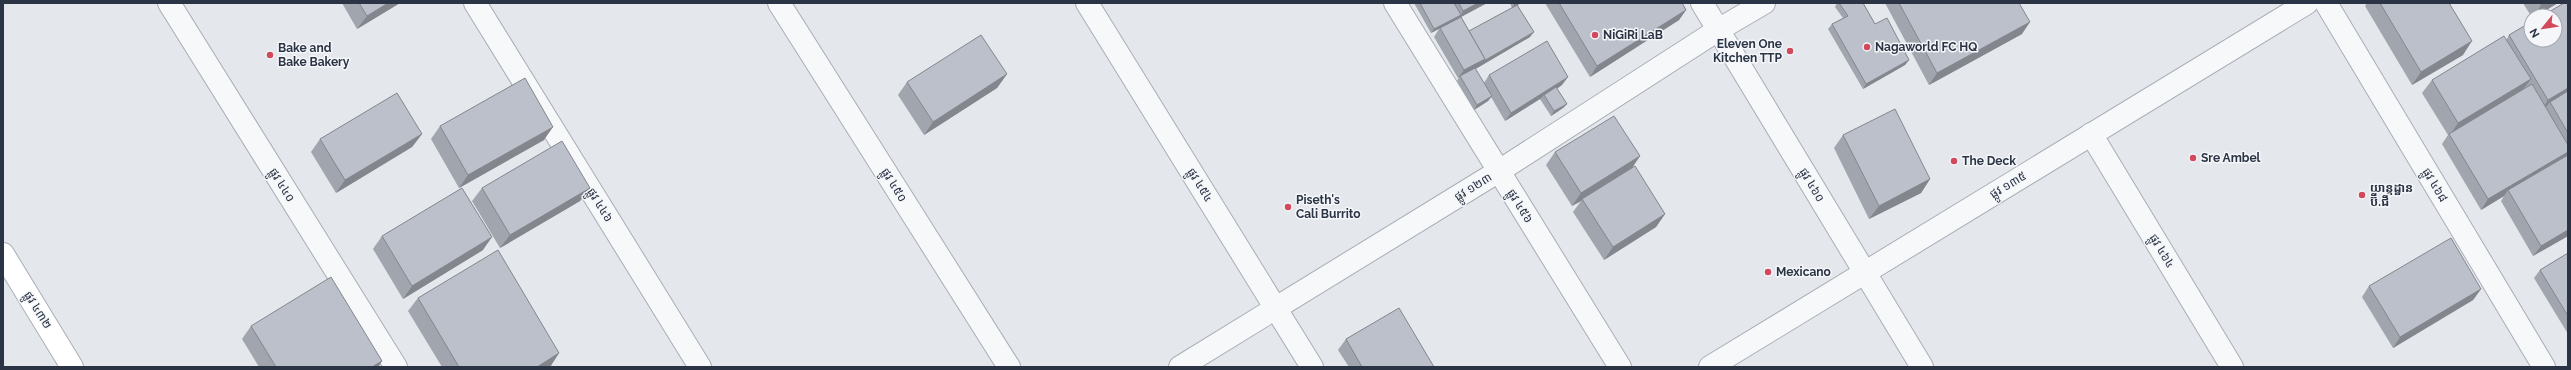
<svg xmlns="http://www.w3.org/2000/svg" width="2571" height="370" font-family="Raleway,'Noto Sans Khmer',sans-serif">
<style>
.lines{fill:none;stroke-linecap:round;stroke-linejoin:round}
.street-casing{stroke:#a9aeb7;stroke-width:24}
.secondary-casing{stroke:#a9aeb7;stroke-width:24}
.street{stroke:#f7f8fa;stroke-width:22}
.secondary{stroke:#fff;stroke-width:22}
.wall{fill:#a1a5ae}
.shaded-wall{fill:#83868d}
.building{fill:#bbc0ca;stroke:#83868d}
.poi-dot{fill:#d1495b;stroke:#f4f6f9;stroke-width:1.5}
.labels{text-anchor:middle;stroke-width:3;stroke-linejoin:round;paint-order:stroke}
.poi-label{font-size:12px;font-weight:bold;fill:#2b3445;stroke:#f4f6f9;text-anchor:start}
.street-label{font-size:12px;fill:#2b3445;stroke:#f4f6f9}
</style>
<rect width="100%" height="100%" fill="#e4e7ec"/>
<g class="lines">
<!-- street casing -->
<g class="street-casing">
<g id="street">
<path d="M169,3L396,367"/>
<path d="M475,3L700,367"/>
<path d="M779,3L1009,367"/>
<path d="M1087,3L1312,367"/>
<path d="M1395,3L1620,367"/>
<path d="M1702,3L1922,367"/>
<path d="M2326,3L2544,367"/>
<path d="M2091,134L2232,367"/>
<path d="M1180,367L1499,171L1718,30L1764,3"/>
<path d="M1710,367L2307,3"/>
</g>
</g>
<!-- secondary casing -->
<g class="secondary-casing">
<path id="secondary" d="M3,254L72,367"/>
</g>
<!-- street -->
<use href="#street" class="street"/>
<!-- secondary -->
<use href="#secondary" class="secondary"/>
</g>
<!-- wall -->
<g class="wall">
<path d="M342,3H400L357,29Z"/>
<path d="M1414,3H1487L1461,17L1469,31L1512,8L1510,3H1521L1518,5L1530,37L1475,69L1484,83L1489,75L1562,85L1557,89L1567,104L1563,108L1551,116L1540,99L1505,121L1491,97L1488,101L1474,110L1457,81L1459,77L1458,78L1434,37L1439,29L1431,33Z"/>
<path d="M1545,3H1682L1686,10L1679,20L1590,77Z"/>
<path d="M1837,3H1863L1875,24L1909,60L1905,65L1863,89L1828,29L1832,24L1843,18L1835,7Z"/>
<path d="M1885,3H2019L2022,34L1929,85Z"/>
<path d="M2367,3H2449L2463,55L2412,85L2365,6Z"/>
<path d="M2523,3H2558L2536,16H2531Z"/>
<path d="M2568,3V154L2567,155L2568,236L2533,256L2501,201L2504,196L2481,210L2442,144L2448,135L2422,93L2432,80L2507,39L2509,35Z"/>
<path d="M1007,74L997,88L924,135L898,95L907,82Z"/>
<path d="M440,126L544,140L459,188L431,139Z"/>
<path d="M422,134L412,147L336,193L311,152L320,139Z"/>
<path d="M1843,135L1930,179L1921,193L1869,219L1834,148Z"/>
<path d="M1555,152L1640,156L1632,168L1665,214L1656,227L1604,260L1573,212L1581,201L1572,206L1546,165Z"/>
<path d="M482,188H590L580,201L500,248L472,201Z"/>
<path d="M382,236L483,250L403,299L373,249Z"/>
<path d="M2568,253V334L2534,278L2540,270Z"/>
<path d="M2369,286L2481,289L2473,300L2393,348L2362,297Z"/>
<path d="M418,298L559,353L550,367H442L408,311Z"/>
<path d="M251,326L382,361L378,367H259L242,339Z"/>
<path d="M1346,339L1434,367H1349L1338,350Z"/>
</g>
<!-- shaded-wall -->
<g class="shaded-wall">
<path d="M388,3H400L357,29L367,16Z"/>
<path d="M1478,3H1487L1431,33L1434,29L1461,15L1463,11Z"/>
<path d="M1515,3H1521L1512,8Z"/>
<path d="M2545,3H2558L2536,16H2534L2541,5Z"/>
<path d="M1686,10L1679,20L1590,77L1597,66Z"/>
<path d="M2030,22L2022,34L1929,85L1937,73Z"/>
<path d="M1534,32L1530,37L1479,67L1461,77L1460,76L1458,78L1464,70Z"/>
<path d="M2472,41L2463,55L2412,85L2421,72Z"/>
<path d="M1909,60L1905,65L1863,89L1866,84Z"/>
<path d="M1007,74L997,88L924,135L933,122Z"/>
<path d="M1568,77L1562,85L1545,96L1544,95L1540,99L1505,121L1511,113Z"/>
<path d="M2531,79L2521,92L2450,135L2458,123Z"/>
<path d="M2568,88V94L2550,102L2545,108L2541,111L2548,100Z"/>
<path d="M1492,96L1488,101L1474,110L1477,105Z"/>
<path d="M1567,104L1563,108L1551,116L1554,111Z"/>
<path d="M553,127L544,140L459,188L468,175Z"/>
<path d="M422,134L412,147L336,193L345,180Z"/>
<path d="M2568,152V154L2564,160L2508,190L2504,196L2481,210L2488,199Z"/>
<path d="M1640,156L1631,169L1582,199L1581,201L1572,206L1581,193Z"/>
<path d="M1930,179L1921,193L1869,219L1879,206Z"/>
<path d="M590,188L580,201L500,248L510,235Z"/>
<path d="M1665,214L1656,227L1604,260L1613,247Z"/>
<path d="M2568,230V236L2533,256L2541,246Z"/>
<path d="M492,237L483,250L403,299L412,286Z"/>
<path d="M2481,289L2473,300L2393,348L2400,337Z"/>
<path d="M559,353L550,367H537Z"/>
<path d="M382,361L378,367H372Z"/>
</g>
<!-- building -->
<g class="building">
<path d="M359,3H388L367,16Z"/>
<path d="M1420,3H1454L1461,15L1434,29Z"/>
<path d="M1459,3H1478L1463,11Z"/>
<path d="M1559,3H1682L1686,10L1597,66Z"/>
<path d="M1839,3H1863L1875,24L1887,18L1909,60L1866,84L1832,24L1848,16Z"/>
<path d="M1899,3H2019L2030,22L1937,73Z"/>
<path d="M2380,3H2449L2472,41L2421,72Z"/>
<path d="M2540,3H2545L2541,5Z"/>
<path d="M2564,3H2568V88L2548,100L2509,35L2531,22V40H2555V16H2542Z"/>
<path d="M1517,5L1534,32L1482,62L1485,59L1469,31Z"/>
<path d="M1461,17L1485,59L1464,70L1440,28Z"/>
<path d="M981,35L1007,74L933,122L907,82Z"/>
<path d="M2504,36L2531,79L2458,123L2432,80Z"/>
<path d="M1547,41L1568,77L1511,113L1489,75Z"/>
<path d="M1475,68L1492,96L1477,105L1460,76Z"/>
<path d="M525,78L553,127L468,175L440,126Z"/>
<path d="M2532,84L2568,145V152L2488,199L2449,134Z"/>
<path d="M1556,87L1567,104L1554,111L1544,95Z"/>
<path d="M2568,91V133L2550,102Z"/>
<path d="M397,93L422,134L345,180L320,139Z"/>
<path d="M1895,109L1930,179L1879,206L1843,135Z"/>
<path d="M1614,116L1640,156L1581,193L1555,152Z"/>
<path d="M562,141L590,188L510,235L482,188Z"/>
<path d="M2568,155V230L2541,246L2508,190Z"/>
<path d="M1635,166L1665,214L1613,247L1582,199Z"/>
<path d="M462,188L492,237L412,286L382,236Z"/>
<path d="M2451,238L2481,289L2400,337L2369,286Z"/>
<path d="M498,250L559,353L537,367H459L418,298Z"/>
<path d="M2568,253V316L2540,270Z"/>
<path d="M331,277L382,361L372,367H276L251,326Z"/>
<path d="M1399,308L1434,367H1362L1346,339Z"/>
</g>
<!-- markers -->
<g class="poi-dot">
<circle cx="1595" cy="35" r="4"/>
<circle cx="1867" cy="47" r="4"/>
<circle cx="1790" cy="51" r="4"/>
<circle cx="270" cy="55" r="4"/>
<circle cx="2193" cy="158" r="4"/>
<circle cx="1954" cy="161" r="4"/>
<circle cx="2362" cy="195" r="4"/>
<circle cx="1288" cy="207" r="4"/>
<circle cx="1768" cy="272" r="4"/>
</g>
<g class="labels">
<!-- poi labels -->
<g class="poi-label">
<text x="1603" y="39">NiGiRi LaB</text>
<text x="1782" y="48" text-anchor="end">Eleven One<tspan x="1782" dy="14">Kitchen TTP</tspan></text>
<text x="1875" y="51">Nagaworld FC HQ</text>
<text x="278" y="52">Bake and<tspan x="278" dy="14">Bake Bakery</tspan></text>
<text x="2201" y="162">Sre Ambel</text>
<text x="1962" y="165">The Deck</text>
<text x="2370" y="192">យាន្ដដ្ឋាន<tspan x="2370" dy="14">ប៊ី.ជី</tspan></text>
<text x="1296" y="204">Piseth's<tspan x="1296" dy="14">Cali Burrito</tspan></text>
<text x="1776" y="276">Mexicano</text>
</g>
<!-- street labels -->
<g class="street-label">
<text transform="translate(282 185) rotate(58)" y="4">ផ្លូវ ៤៤០</text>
<text transform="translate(894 185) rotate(58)" y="4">ផ្លូវ ៤៥០</text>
<text transform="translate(1200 185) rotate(58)" y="4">ផ្លូវ ៤៥៤</text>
<text transform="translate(1812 185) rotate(59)" y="4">ផ្លូវ ៤៦០</text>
<text transform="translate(2008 185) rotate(-31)" y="4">ផ្លូវ ១៣៥</text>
<text transform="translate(2435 185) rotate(59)" y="4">ផ្លូវ ៤៦៨</text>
<text transform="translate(1473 187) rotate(-32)" y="4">ផ្លូវ ១២៣</text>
<text transform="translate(600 205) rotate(58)" y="4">ផ្លូវ ៤៤៦</text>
<text transform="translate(1520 206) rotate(58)" y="4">ផ្លូវ ៤៥៦</text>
<text transform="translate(2162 251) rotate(59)" y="4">ផ្លូវ ៤៦៤</text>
<text transform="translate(38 310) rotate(58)" y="4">ផ្លូវ ៤៣២</text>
</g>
</g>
<!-- border -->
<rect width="2571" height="370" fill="none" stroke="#2b3445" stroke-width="8"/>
<!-- north arrow -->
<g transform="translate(2543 28) rotate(240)"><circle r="19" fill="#f4f6f9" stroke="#a4a8b1"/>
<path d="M0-3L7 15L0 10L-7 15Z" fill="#d1495b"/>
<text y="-6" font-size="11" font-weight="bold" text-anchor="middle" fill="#2b3445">N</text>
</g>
</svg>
